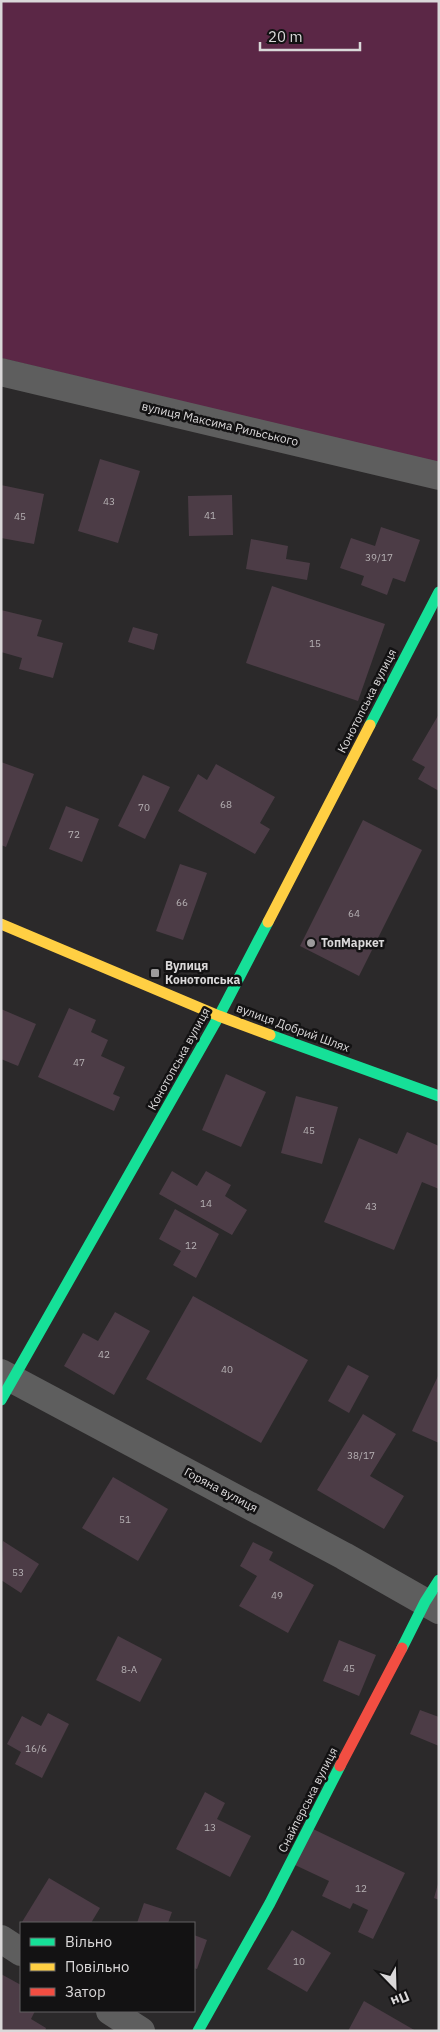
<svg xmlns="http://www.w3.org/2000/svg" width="440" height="2032" font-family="'IBM Plex Sans',sans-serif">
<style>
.green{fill:#5b2746}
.building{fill:#4c3c46}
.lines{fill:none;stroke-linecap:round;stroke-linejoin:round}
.street{stroke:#5e5e5e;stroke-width:28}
.fast{stroke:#16e098;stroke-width:11}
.slow{stroke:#ffcf43;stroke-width:11}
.jam{stroke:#f24e42;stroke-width:11}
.poi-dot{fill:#9d9b9c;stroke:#131213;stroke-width:2}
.labels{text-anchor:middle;stroke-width:5;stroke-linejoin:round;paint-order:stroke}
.number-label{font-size:10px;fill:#b6b1b4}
.street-label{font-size:12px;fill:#dad8d9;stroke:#131213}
.poi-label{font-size:12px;font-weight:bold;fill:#dad8d9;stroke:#131213;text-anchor:start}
</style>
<rect width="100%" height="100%" fill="#2b292a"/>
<!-- green -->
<path class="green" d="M1,1H439V464L1,358Z"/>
<!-- building -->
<g class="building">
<path d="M100,459L140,471L118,543L78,531Z"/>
<path d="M1,485L44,494L34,544L1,538Z"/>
<path d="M232,495L233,535L189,536L188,496Z"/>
<path d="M381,527L420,540L405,582L393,578L387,595L361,585L364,576L340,568L351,538L375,546Z"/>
<path d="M251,539L288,546L286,559L310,563L307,580L246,569Z"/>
<path d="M272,586L385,624L358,701L246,663Z"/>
<path d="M1,610L42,620L37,636L63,643L53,678L19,669L22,658L1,652Z"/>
<path d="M133,627L158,634L154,650L128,642Z"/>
<path d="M439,714V791L418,779L425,767L412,760Z"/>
<path d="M1,762L34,774L6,847L1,845Z"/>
<path d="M216,764L275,797L260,823L270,829L255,854L178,811L198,774L207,780Z"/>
<path d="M143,775L170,787L145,839L118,826Z"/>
<path d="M66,806L99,819L82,862L49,849Z"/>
<path d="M363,820L422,850L359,976L300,946Z"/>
<path d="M180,864L207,873L183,940L156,931Z"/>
<path d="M69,1008L96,1020L91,1032L108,1040L101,1056L125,1067L113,1094L120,1097L114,1111L38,1077Z"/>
<path d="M1,1009L36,1024L18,1066L1,1059Z"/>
<path d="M226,1074L266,1092L241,1147L202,1130Z"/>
<path d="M296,1096L338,1107L322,1164L281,1153Z"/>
<path d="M407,1132L439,1146V1189L422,1182L394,1250L324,1222L359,1138L397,1154Z"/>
<path d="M172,1171L197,1186L206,1171L231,1185L225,1196L247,1210L232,1235L159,1194Z"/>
<path d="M175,1209L219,1234L196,1278L173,1265L181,1251L159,1239Z"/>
<path d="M193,1296L308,1360L261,1443L146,1379Z"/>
<path d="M115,1312L150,1331L114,1395L64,1366L83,1333L98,1341Z"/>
<path d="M348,1365L369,1376L349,1413L328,1401Z"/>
<path d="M439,1374V1443L412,1431Z"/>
<path d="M363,1414L396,1434L370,1476L404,1496L384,1529L317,1490Z"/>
<path d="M113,1477L168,1509L138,1561L82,1528Z"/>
<path d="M3,1541L39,1564L21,1593L1,1580Z"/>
<path d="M253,1542L273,1552L269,1560L314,1585L288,1633L239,1606L257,1576L240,1566Z"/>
<path d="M118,1636L162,1659L140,1702L96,1680Z"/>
<path d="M339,1640L376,1655L359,1696L323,1681Z"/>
<path d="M420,1710L439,1717V1746L410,1734Z"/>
<path d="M48,1713L69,1724L42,1778L15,1764L21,1752L7,1744L22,1716L41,1726Z"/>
<path d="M205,1792L225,1803L217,1819L251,1836L230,1877L176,1849Z"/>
<path d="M313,1829L405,1873L373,1939L358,1932L368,1910L353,1903L350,1909L322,1896L329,1881L295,1865Z"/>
<path d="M49,1878L100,1908L91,1923L22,1922Z"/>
<path d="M438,1884H439V1900L434,1898Z"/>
<path d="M144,1903L172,1912L168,1923H137Z"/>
<path d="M292,1930L331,1953L307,1992L267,1969Z"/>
<path d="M194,1935L207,1940L197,1969L194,1968Z"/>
<path d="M1,1974L21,1985V2011H35L31,2019L46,2028L45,2031H1Z"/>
<path d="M364,2001L416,2031H348Z"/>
</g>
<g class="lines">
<!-- street -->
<g class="street">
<path d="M1,372L439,476"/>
<path d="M1,1373L344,1556L439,1610"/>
<path d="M1,1939L21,1952"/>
<path d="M110,2011L141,2031"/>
</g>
<!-- fast -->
<g class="fast">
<path d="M370,725L439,592"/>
<path d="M270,1035L439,1096"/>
<path d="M1,1400L219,1016L268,922"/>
<path d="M402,1648L425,1602L439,1580"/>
<path d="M198,2031L270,1903L340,1766"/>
</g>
<!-- slow -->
<g class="slow">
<path d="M268,922L370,725"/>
<path d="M1,924L219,1016L270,1035"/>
</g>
<!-- jam -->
<path class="jam" d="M340,1766L402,1648"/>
</g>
<!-- markers -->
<g class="poi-dot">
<circle cx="311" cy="943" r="5"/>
<rect x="150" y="968" width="10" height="10" rx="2.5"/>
</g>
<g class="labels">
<!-- number labels -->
<g class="number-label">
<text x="109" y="505">43</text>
<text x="210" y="519">41</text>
<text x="20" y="520">45</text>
<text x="379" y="561">39/17</text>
<text x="315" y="647">15</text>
<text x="226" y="808">68</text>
<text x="144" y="811">70</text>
<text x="74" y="838">72</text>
<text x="182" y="906">66</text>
<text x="354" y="917">64</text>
<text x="79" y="1066">47</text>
<text x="309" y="1134">45</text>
<text x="206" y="1207">14</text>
<text x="371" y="1210">43</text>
<text x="191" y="1249">12</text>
<text x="104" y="1358">42</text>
<text x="227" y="1373">40</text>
<text x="361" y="1459">38/17</text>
<text x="125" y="1523">51</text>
<text x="18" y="1576">53</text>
<text x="277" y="1599">49</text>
<text x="349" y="1672">45</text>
<text x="129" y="1673">8-А</text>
<text x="36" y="1752">16/6</text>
<text x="210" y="1831">13</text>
<text x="361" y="1892">12</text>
<text x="299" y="1965">10</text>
</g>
<!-- street labels -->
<g class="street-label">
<text transform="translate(220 424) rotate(13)" y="4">вулиця Максима Рильського</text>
<text transform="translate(367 701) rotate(-63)" y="4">Конотопська вулиця</text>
<text transform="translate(293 1028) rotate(20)" y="4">вулиця Добрий Шлях</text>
<text transform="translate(179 1059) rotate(-61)" y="4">Конотопська вулиця</text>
<text transform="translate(221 1490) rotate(28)" y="4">Горяна вулиця</text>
<text transform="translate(308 1800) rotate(-63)" y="4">Снайперська вулиця</text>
</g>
<!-- poi labels -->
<g class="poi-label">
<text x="321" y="947">ТопМаркет</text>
<text x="165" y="970">Вулиця<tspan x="165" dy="14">Конотопська</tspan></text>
</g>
</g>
<!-- border -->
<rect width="440" height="2032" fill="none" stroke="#dad8d9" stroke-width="5"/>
<!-- legend -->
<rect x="20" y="1922" width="175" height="90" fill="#131213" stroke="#636162"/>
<rect x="30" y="1938" width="25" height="8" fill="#16e098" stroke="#636162"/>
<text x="65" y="1947" font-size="15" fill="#dad8d9">Вільно</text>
<rect x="30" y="1963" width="25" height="8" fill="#ffcf43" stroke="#636162"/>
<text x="65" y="1972" font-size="15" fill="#dad8d9">Повільно</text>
<rect x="30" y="1988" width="25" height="8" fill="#f24e42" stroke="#636162"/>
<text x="65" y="1997" font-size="15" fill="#dad8d9">Затор</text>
<!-- north arrow -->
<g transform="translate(395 1987) rotate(157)" stroke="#131213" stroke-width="4" paint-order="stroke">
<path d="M0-4L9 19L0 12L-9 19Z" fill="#dad8d9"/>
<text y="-8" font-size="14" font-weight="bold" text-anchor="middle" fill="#dad8d9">Пн</text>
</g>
<!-- scale -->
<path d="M260 42v8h100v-8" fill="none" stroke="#dad8d9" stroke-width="2.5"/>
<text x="268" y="42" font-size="15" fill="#dad8d9" stroke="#131213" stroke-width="4" paint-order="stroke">20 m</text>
</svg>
